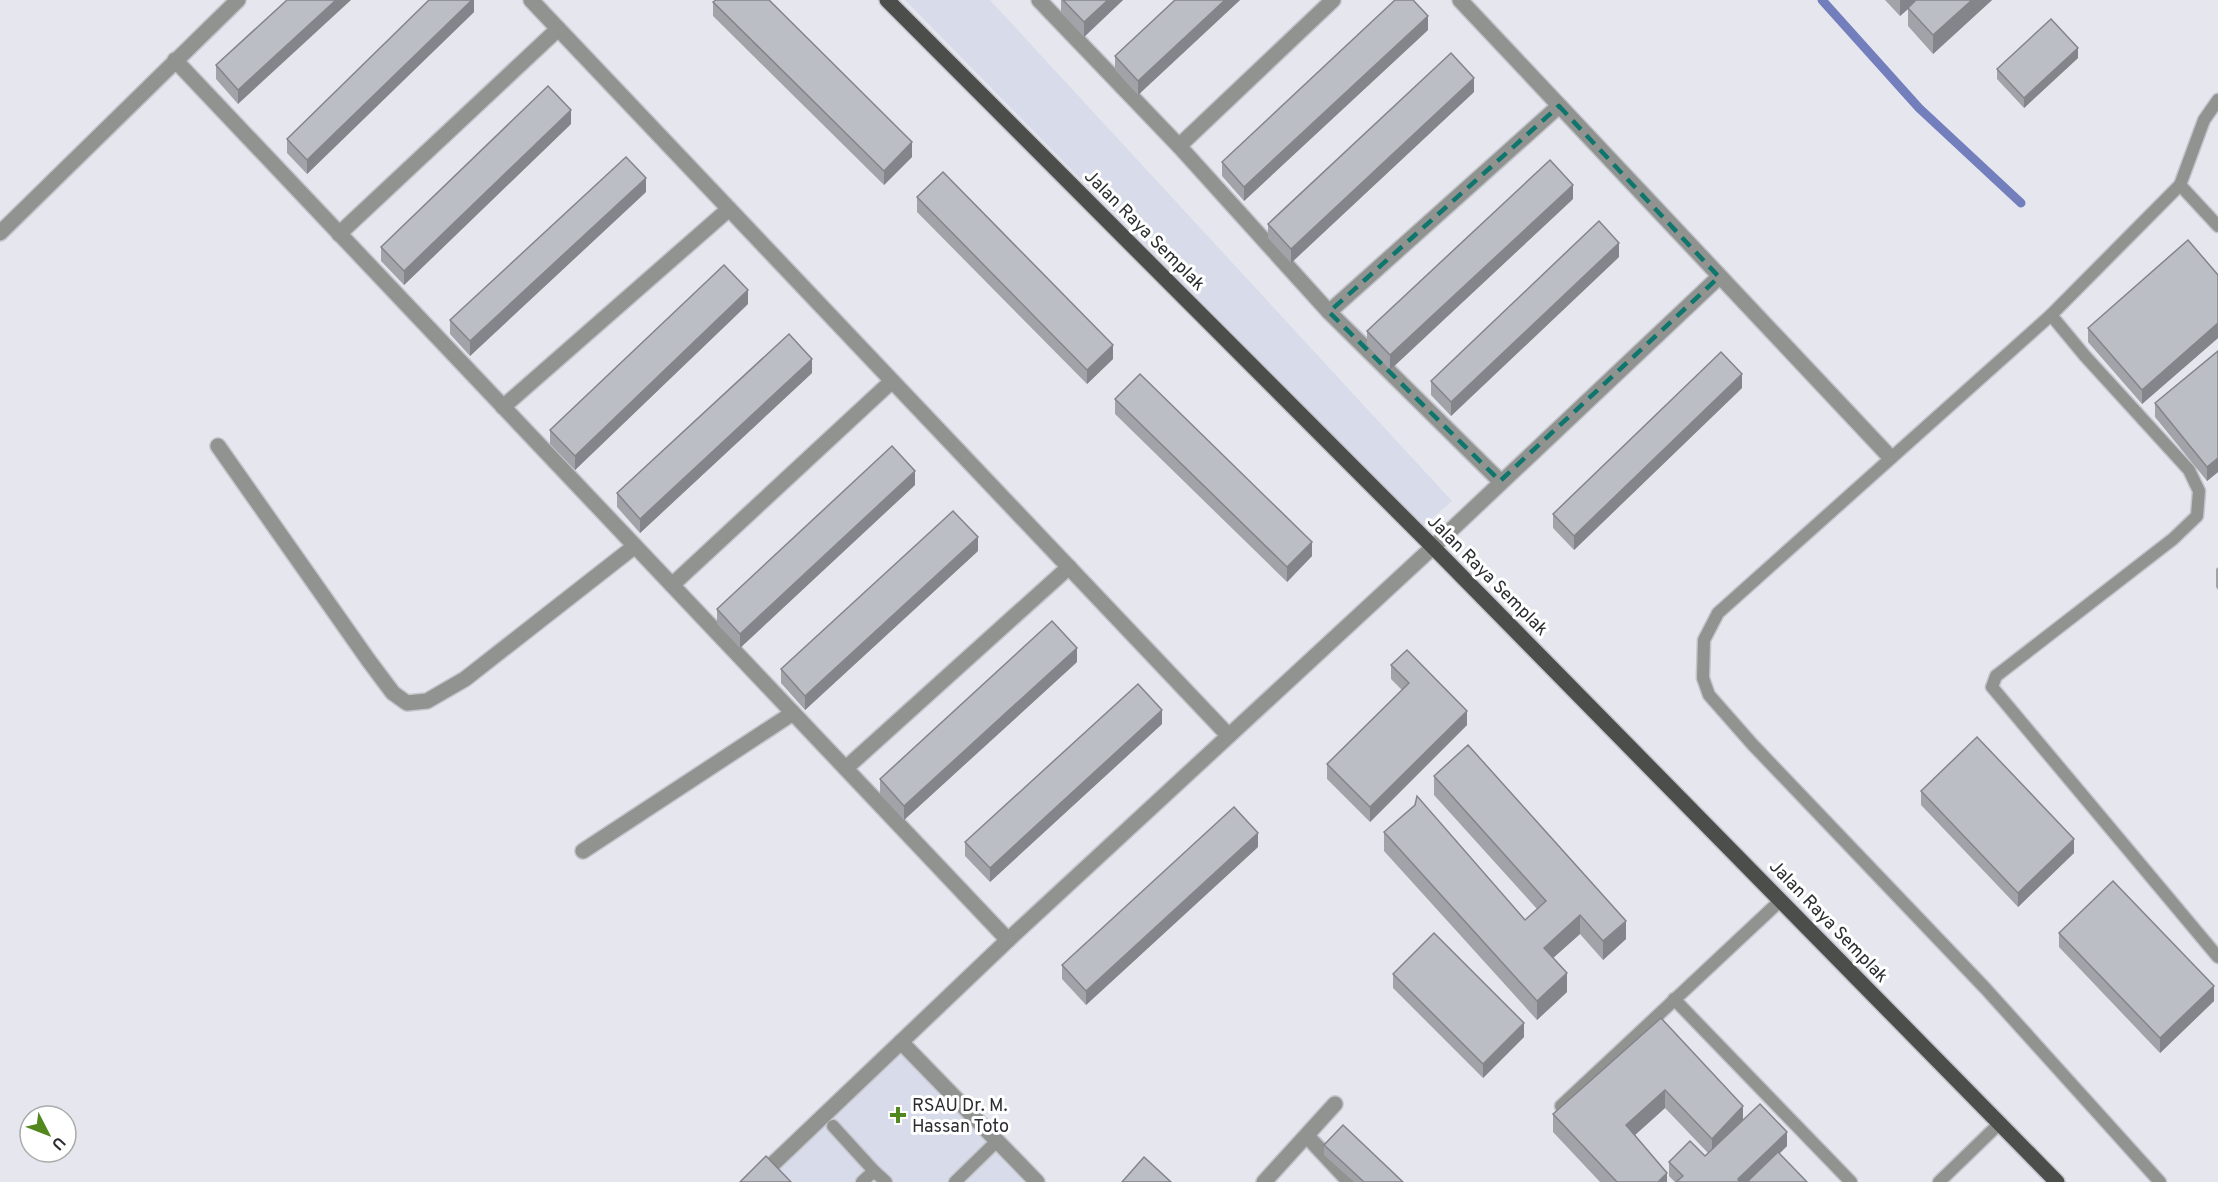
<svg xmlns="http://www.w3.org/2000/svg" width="2218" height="1182" font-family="Overpass,sans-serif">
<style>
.built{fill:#d8dbe9}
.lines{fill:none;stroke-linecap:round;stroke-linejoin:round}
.stream{stroke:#737fbc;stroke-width:9}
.service-casing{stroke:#c4c5cc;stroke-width:15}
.minor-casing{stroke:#c4c5cc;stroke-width:18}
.primary-casing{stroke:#c4c5cc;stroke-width:18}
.service{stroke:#919390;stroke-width:12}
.minor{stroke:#919390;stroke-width:15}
.primary{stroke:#4b4e4a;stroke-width:15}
.wall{fill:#a2a3a9}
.shaded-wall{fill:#84858a}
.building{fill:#bcbec5;stroke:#84858a;stroke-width:1.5}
.marked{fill:none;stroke:#0f766e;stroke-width:4.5;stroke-dasharray:12 8;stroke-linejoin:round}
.poi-dot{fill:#52871e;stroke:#fff;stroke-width:2}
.labels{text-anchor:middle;stroke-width:6;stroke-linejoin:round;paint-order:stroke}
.street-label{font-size:18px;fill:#2b2c2f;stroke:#fff}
.poi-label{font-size:18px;fill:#2b2c2f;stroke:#fff;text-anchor:start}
</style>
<rect width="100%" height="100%" fill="#e6e7ee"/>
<!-- built -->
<g class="built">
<path d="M905,0H990L1452,501L1422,527Z"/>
<path d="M903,1048L1028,1182H758Z"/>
</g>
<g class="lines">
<!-- stream -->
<path class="stream" d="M1822,0L1919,108L2021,203"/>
<!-- service casing -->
<g class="service-casing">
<g id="service">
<path d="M2218,100L2204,120L2180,185L2051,315L2085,356L2189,470L2199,491L2197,516L2173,539L1996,676L1992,687L2218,957"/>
<path d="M2180,185L2218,226"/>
<path d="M2051,315L1718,613L1704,640L1703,678L1709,695L1753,745L1985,988L2160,1182"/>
<path d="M1674,999L1851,1182"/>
<path d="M1561,1106L1781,900"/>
<path d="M833,1126L874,1171"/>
<path d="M862,1182L874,1171L886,1182"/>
<path d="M955,1182L997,1141"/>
<path d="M1939,1182L1999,1124"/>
</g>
</g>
<!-- minor casing -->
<g class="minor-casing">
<g id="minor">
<path d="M531,0L1228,735"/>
<path d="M1039,0L1179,146L1329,312L1500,481"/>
<path d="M1460,0L1890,457"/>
<path d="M175,60L1008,940"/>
<path d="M1179,146L1333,0"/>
<path d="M0,233L238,0"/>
<path d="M339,234L558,29"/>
<path d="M1329,312L1559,106"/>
<path d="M503,407L729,209"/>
<path d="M218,446L369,661L393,693L407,703L427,701L465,679L635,546"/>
<path d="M672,585L892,381"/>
<path d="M846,768L1069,567"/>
<path d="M583,851L793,713"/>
<path d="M901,1042L1037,1182"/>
<path d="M1307,1136L1350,1182"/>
<path d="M754,1182L1008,940L1433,547L1719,277"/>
<path d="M1264,1182L1335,1104"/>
</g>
</g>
<!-- primary casing -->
<g class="primary-casing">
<path id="primary" d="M887,0L1433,547L2057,1182"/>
</g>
<!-- service -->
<use href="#service" class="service"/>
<!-- minor -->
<use href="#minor" class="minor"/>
<!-- primary -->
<use href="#primary" class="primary"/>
</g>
<!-- wall -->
<g class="wall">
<path d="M287,0L238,104L216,79V65Z"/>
<path d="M474,0V12L307,174L287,153V139Z"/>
<path d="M1061,0H1123L1084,37L1061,12Z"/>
<path d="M1175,0H1240L1138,95L1115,70V56Z"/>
<path d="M1885,0H1992L1933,54L1908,26V9L1900,16Z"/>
<path d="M713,2L912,157L884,185L713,16Z"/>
<path d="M1428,30L1244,201L1222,176V162Z"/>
<path d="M2078,58L2024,108L1997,79V69Z"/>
<path d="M1474,92L1291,263L1268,238V224Z"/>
<path d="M571,124L404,285L381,261V247Z"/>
<path d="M646,192L470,356L450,334V320Z"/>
<path d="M917,197L1113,359L1087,384L917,212Z"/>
<path d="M1573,199L1390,370L1367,345V331Z"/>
<path d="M1619,257L1451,416L1431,395V381Z"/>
<path d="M2218,275V338L2142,404L2088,342V328Z"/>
<path d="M748,304L575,470L550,444V430Z"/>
<path d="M2218,351V472L2207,481L2155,417V403Z"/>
<path d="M812,373L640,533L617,507V493Z"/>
<path d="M1742,388L1574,550L1553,528V514Z"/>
<path d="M1115,399L1312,556L1287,582L1115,414Z"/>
<path d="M915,485L740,648L717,624V609Z"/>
<path d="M978,551L805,710L781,683V669Z"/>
<path d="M2218,567V590L2216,587V569Z"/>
<path d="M1077,662L904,820L880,794V779Z"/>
<path d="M1391,665L1467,725L1370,822L1327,779V764L1402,690L1391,679Z"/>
<path d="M1162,724L990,882L965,856V842Z"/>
<path d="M1434,776L1626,939L1603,960L1580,934L1553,958L1567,992L1537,1020L1384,851V832L1525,920L1537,909L1434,795Z"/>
<path d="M1921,791L2074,853L2018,907L1921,805Z"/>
<path d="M1258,847L1086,1005L1062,979V965Z"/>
<path d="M2059,933L2214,1001L2160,1053L2059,947Z"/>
<path d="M1393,974L1524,1037L1483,1078L1393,988Z"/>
<path d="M1661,1018L1743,1120L1787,1146L1779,1154L1807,1182H1675L1669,1176V1162L1705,1156L1708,1153L1665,1108L1635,1135L1667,1182H1600L1553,1132V1114Z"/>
<path d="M1324,1145L1403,1182H1354L1324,1155Z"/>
</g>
<!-- shaded-wall -->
<g class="shaded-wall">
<path d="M336,0H351L238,104V90Z"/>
<path d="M472,0H474V12L307,174V160Z"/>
<path d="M1108,0H1123L1084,37V22Z"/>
<path d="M1225,0H1240L1138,95V81Z"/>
<path d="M1900,0H1918L1908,8V9L1900,16Z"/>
<path d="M1972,0H1992L1933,54V35Z"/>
<path d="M1428,16V30L1244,201V187Z"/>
<path d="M2078,48V58L2024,108V98Z"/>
<path d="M1474,78V92L1291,263V249Z"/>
<path d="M571,110V124L404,285V271Z"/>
<path d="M912,142V157L884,185V171Z"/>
<path d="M646,178V192L470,356V341Z"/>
<path d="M1573,185V199L1390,370V355Z"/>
<path d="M1619,243V257L1451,416V402Z"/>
<path d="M748,290V304L575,470V456Z"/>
<path d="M2218,323V338L2142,404V390Z"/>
<path d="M1113,345V359L1087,384V370Z"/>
<path d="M812,359V373L640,533V519Z"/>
<path d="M1742,374V388L1574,550V536Z"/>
<path d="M2218,458V472L2207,481V467Z"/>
<path d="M915,471V485L740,648V634Z"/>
<path d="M978,537V551L805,710V696Z"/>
<path d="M1312,542V556L1287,582V567Z"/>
<path d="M1077,648V662L904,820V806Z"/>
<path d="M1162,710V724L990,882V868Z"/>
<path d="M1467,711V725L1370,822V807Z"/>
<path d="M1258,833V847L1086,1005V991Z"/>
<path d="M2074,839V853L2018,907V893Z"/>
<path d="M1580,915V934L1544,966V948Z"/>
<path d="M1626,921V939L1603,960V941Z"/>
<path d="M1567,973V992L1537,1020V1001Z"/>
<path d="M2214,986V1001L2160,1053V1038Z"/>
<path d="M1524,1023V1037L1483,1078V1064Z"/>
<path d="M1665,1090V1108L1626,1143V1125Z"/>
<path d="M1743,1106V1125L1712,1157V1139Z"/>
<path d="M1787,1132V1146L1750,1182L1748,1181V1182H1738V1179Z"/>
<path d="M1667,1173V1182H1658Z"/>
</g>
<!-- building -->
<g class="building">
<path d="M287,0H336L238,90L216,65Z"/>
<path d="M429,0H472L307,160L287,139Z"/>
<path d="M716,0H769L912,142L884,171L713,2Z"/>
<path d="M1063,0H1108L1084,22Z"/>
<path d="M1175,0H1225L1138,81L1115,56Z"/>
<path d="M1395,0H1413L1428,16L1244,187L1222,162Z"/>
<path d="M1916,0H1972L1933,35L1908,8Z"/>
<path d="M2051,19L2078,48L2024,98L1997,69Z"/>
<path d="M1451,53L1474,78L1291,249L1268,224Z"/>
<path d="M548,86L571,110L404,271L381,247Z"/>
<path d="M626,157L646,178L470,341L450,320Z"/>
<path d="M1550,160L1573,185L1390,355L1367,331Z"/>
<path d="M943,172L1113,345L1087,370L917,197Z"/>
<path d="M1599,221L1619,243L1451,402L1431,381Z"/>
<path d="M2188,240L2218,275V323L2142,390L2088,328Z"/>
<path d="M724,265L748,290L575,456L550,430Z"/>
<path d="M789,334L812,359L640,519L617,493Z"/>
<path d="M2218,351V458L2207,467L2155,403Z"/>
<path d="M1721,352L1742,374L1574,536L1553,514Z"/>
<path d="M1140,374L1312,542L1287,567L1115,399Z"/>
<path d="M892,446L915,471L740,634L717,609Z"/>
<path d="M953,511L978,537L805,696L781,669Z"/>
<path d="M1052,621L1077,648L904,806L880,779Z"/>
<path d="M1407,650L1467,711L1370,807L1327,764L1409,683L1391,665Z"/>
<path d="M1138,684L1162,710L990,868L965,842Z"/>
<path d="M1977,737L2074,839L2018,893L1921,791Z"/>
<path d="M1468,745L1626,921L1603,941L1580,915L1544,948L1567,973L1537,1001L1384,832L1415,805L1417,796L1525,920L1546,901L1434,776Z"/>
<path d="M1234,807L1258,833L1086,991L1062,965Z"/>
<path d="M2113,881L2214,986L2160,1038L2059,933Z"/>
<path d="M1434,933L1524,1023L1483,1064L1393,974Z"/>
<path d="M1661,1018L1743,1106L1712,1139L1665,1090L1626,1125L1667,1173L1658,1182H1617L1553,1114Z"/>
<path d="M1760,1104L1787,1132L1738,1179L1739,1182H1676L1683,1176L1669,1162L1690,1141L1705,1156Z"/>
<path d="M1343,1125L1403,1182H1364L1324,1145Z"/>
<path d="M1778,1152L1807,1182H1750L1748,1181Z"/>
<path d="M766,1156L791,1182H740Z"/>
<path d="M1144,1157L1171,1182H1122Z"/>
</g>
<!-- marked area -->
<path class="marked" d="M1559,106L1719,277L1500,481L1329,312Z"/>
<!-- markers -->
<path class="poi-dot" d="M895 1106h6v6h6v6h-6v6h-6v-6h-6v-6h6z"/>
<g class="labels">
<!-- street labels -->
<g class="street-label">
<text transform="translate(1145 230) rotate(45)" y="6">Jalan Raya Semplak</text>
<text transform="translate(1488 575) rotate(45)" y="6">Jalan Raya Semplak</text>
<text transform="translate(1829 921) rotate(46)" y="6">Jalan Raya Semplak</text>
</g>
<!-- poi labels -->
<g class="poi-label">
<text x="912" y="1111">RSAU Dr. M.<tspan x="912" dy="21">Hassan Toto</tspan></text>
</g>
</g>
<!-- north arrow -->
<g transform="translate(48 1134) rotate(132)"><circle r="28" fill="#ffffff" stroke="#aaabac" stroke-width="1.5"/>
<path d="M0-4.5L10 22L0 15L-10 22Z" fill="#52871e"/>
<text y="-9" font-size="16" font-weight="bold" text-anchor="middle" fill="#2b2c2f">U</text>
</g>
</svg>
